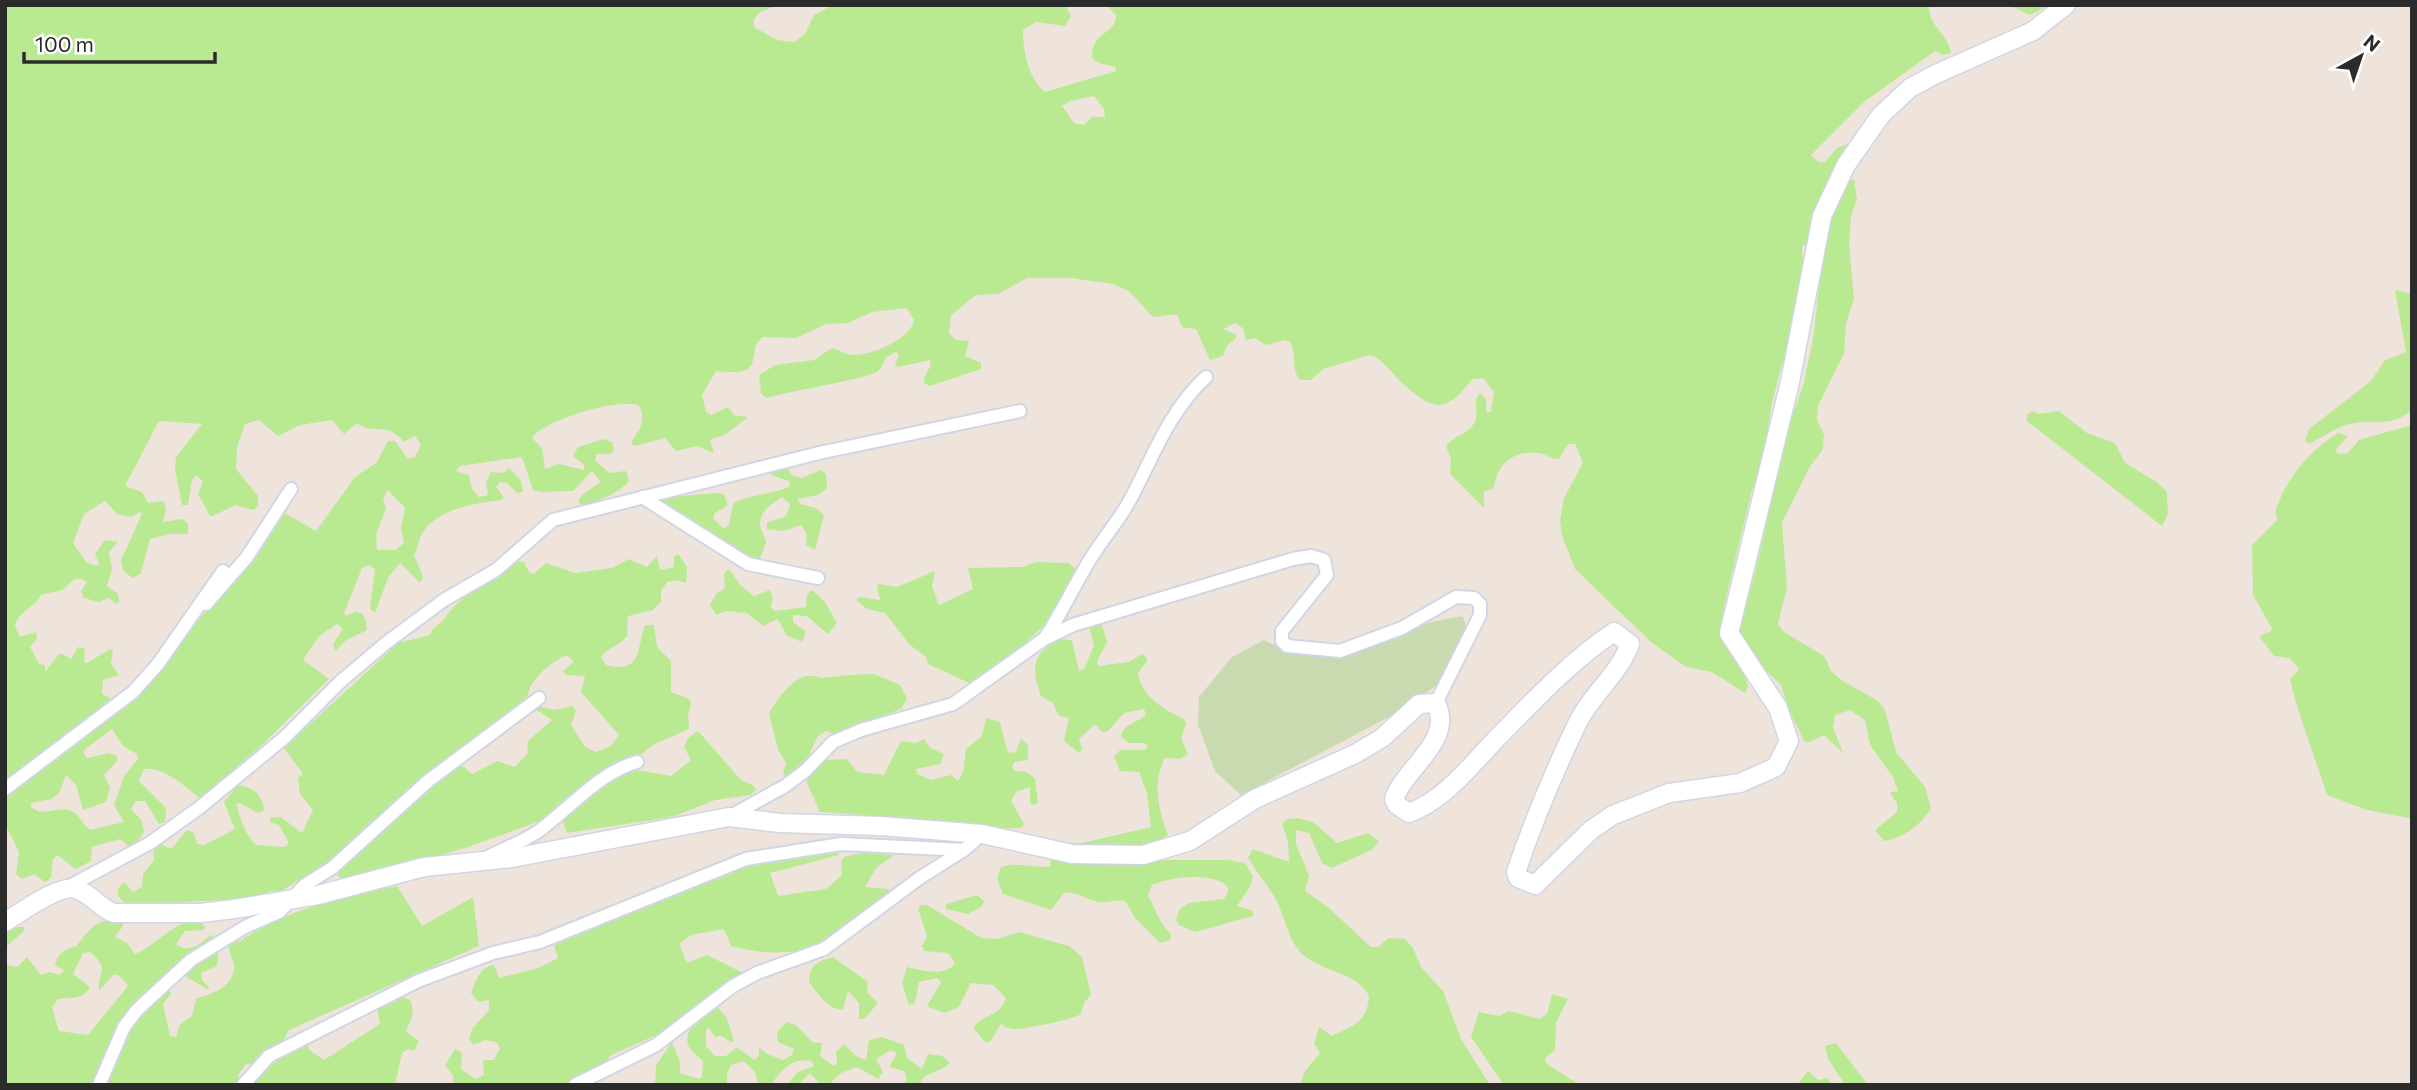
<svg xmlns="http://www.w3.org/2000/svg" width="2417" height="1090" font-family="Commissioner,sans-serif">
<style>
.green{fill:#b9ea92;fill-rule:evenodd}
.cemetery{fill:#c9dab0}
.lines{fill:none;stroke-linecap:round;stroke-linejoin:round}
.street-casing{stroke:#d0d6e5;stroke-width:16}
.secondary-casing{stroke:#d0d6e5;stroke-width:21}
.street{stroke:#fff;stroke-width:12}
.secondary{stroke:#fff;stroke-width:18}
</style>
<rect width="100%" height="100%" fill="#eee4db"/>
<!-- green -->
<g class="green">
<path d="M5,5H779L760,12L754,19V27L777,40L794,42L805,34L814,15L833,5H1065L1071,16L1065,26L1036,22L1023,30C1023,51 1028,78 1045,92L1116,71V67L1099,63L1092,58C1091,30 1116,36 1116,15L1106,5H1929C1928,27 1948,33 1951,53L1943,55L1935,51L1864,102L1811,155L1818,162H1825L1837,148L1850,143L1837,173L1824,189L1808,243L1802,246L1804,280L1772,403L1761,472L1752,490L1724,606L1723,643L1743,666L1748,687L1745,693L1712,672L1686,667L1651,642L1575,569L1562,536L1560,521L1564,498L1583,463L1575,444H1568L1559,459C1552,459 1549,456 1543,454C1516,448 1496,463 1494,488L1484,492V508L1450,474L1451,459L1446,446C1453,436 1466,435 1473,425C1481,415 1471,403 1480,393L1486,399V412H1491L1494,392L1483,378L1472,379C1445,416 1431,410 1399,380C1389,370 1384,360 1370,355L1323,369L1311,380H1300C1291,370 1297,354 1290,342L1284,340L1266,345L1255,338L1245,340L1244,329L1235,323L1223,329L1236,335V338L1226,347L1223,356L1210,360L1196,329L1182,327L1177,314L1153,317L1129,291L1113,284L1071,278H1027L998,294L976,295L951,315L949,333L956,340L969,341L965,356L981,363V369L930,386L924,383C923,374 933,368 930,360L898,367L895,365L899,354L896,352L886,357C884,361 882,368 878,371C872,378 784,392 767,398L761,394L759,375L775,365L814,360L832,348C840,350 846,355 854,355C872,355 911,339 914,320L907,308L872,312L848,323L826,324L796,338L763,337C743,351 771,378 716,371L702,395L706,412L711,415L728,407L734,415L748,417L726,434L710,440L714,453L697,446L676,451L665,438L634,446L631,443C639,429 647,422 639,406C622,396 542,421 532,438L542,448L545,469L559,464L584,470V465L573,456L578,447L603,439L612,442L614,449L611,454H597L595,460L609,473L626,471L629,481C620,493 597,501 583,506L578,501L582,495L601,482L592,471L573,491L540,492L533,490L522,457L460,466L456,471L469,475L472,489L479,497L488,495L486,482L491,472L504,473L509,468L521,481L523,492L517,493L507,483L500,482L496,487L504,498L501,500C475,503 436,509 422,534C418,540 418,548 414,555L423,577L420,583L400,563L388,578L375,613L370,609L375,569L369,565L362,568L344,613L346,616L355,612C366,612 366,622 367,630L345,641L335,651L333,644L343,629L337,624L319,636L303,660L329,679L264,743L200,798C184,786 164,767 144,769L139,781L166,808L165,822L159,824L145,801H136L131,809L142,821L144,832L132,848L120,839L92,847L91,861L76,869L57,855L53,860L51,878L45,882L34,874L22,879L16,874L19,852L5,824ZM1094,96L1104,109L1105,117H1092L1084,125L1074,123L1062,106L1070,101ZM259,420L278,436L300,425L332,420L344,434L357,423C374,436 386,420 404,442L415,436L421,445L415,457L408,459L395,441H388L377,462L355,477L316,531L279,510L238,573L133,698L114,700L102,694L103,680L119,675L111,664L113,651L110,649L87,663L84,662L85,649L78,647L71,659L60,653L45,672V665L39,664L30,647L37,639L36,632L20,637L15,626C18,611 35,608 41,595C47,592 58,593 63,589C72,583 74,573 87,582L81,591L84,598L99,602L108,598L117,604L119,601L118,594L107,586L112,569L109,552L118,542L105,540L95,554L99,563L96,566L86,562L73,543L84,514L105,501L117,514L131,517L140,512L142,514L121,560L123,571L133,578L141,573L150,539L169,534H188V523L182,519L163,522L166,510L164,501L148,503L142,492L125,486L159,421L202,424L176,457L175,469L182,505H188L192,480L196,475L203,481L198,494L210,516H213L235,505L253,510L258,506V496L236,469L237,447L245,424ZM388,490L405,508L401,529L404,543L395,550H377L376,534L386,509L383,499ZM112,729L123,746L137,754L138,759L124,776L114,805L124,822L90,830C81,824 80,813 69,810C55,806 44,818 31,807V803L51,799L59,793L66,775L76,785L83,810L106,802L110,788L104,775L117,761V756L108,753L88,758L84,755V750Z"/>
<path d="M2009,5H2050L2030,15Z"/>
<path d="M1854,179L1857,199L1851,216L1849,245L1854,299L1846,323L1844,353L1818,406L1817,420L1824,435L1823,449L1809,468L1782,523L1787,587L1778,624L1784,632L1824,656L1831,671L1841,680L1878,701L1885,710L1896,752L1925,787L1931,808C1921,825 1904,838 1884,841L1875,830L1897,812V803L1891,795V792L1898,791L1893,777L1870,745L1865,720L1850,710L1835,715L1833,727L1843,753L1824,735L1810,742L1804,741L1788,708L1781,685L1758,663L1739,638L1738,628L1753,581L1791,419L1804,383L1814,333L1825,229L1848,181Z"/>
<path d="M2395,290L2412,294V410C2387,431 2370,416 2343,426C2331,431 2320,438 2309,444L2305,441L2309,429L2371,381L2385,360L2406,352Z"/>
<path d="M2033,411L2039,414L2059,411L2087,433L2115,443L2125,463L2157,482L2167,492L2168,514L2162,526L2027,421V415Z"/>
<path d="M2412,425V818H2409L2367,810L2327,795C2315,756 2299,719 2290,679L2299,669L2290,658L2274,656L2259,636L2273,630L2253,595L2252,545L2278,519L2275,513C2284,481 2309,451 2338,433L2348,436L2336,449L2337,454L2348,453L2359,440Z"/>
<path d="M787,465L791,475L802,478L821,470L826,474L827,488L818,495L797,499L800,504L816,508L824,515L815,550L806,545L807,534L801,525L784,531L767,529V523C781,517 787,521 790,504L782,497C772,504 759,511 760,525C761,531 765,536 766,542L760,558L743,556L661,504L663,498L668,497L719,493L724,495L728,505L715,513L713,518L724,529L729,525L733,504C744,496 773,494 789,487L790,482L770,474V468Z"/>
<path d="M678,554L687,567L686,583L677,580L667,582L661,591V602L653,610L628,616L627,636C620,646 608,647 601,657L606,665C642,675 637,647 645,625H654L657,647L671,661V692L689,699L691,704L688,714L689,729L653,745L613,776L637,770L671,776L691,760L684,747L688,738L698,731L741,780L754,786L756,790L750,795L715,800L672,817L567,833L560,815L592,782L557,805L547,817L532,824L465,848L346,882L335,873L439,778L461,765L472,774L497,761L515,767L527,754L528,741L552,720L535,709L539,706L554,710L573,706L576,711L571,725L585,747L596,752L611,746L619,735L581,692L585,676L566,675L563,671L574,662L567,655C547,664 527,682 526,704L433,773L365,828L340,854L280,892L270,891L263,898L127,905L118,896V889L124,882L133,892L142,887L143,874L154,860L153,847L159,843L171,849L187,830L194,833L197,844L204,845L235,829L224,802L237,786C252,785 263,795 264,810L258,813L240,803L236,804C241,820 244,833 256,845L285,847L289,843L279,825L269,822L271,817H281L302,833L313,810L300,794L298,778L303,774L284,748L398,643L430,635C433,626 440,625 444,619C461,594 491,581 514,561L524,562L529,572L534,574L546,563L575,573L612,568L629,559L647,567L657,556L660,570L674,567V557Z"/>
<path d="M1036,562L1068,563L1076,569L1058,612L1018,650L976,682L969,683L928,664L925,656L910,645L885,613L867,609L856,600L859,597L880,600L877,586L879,584L897,587L935,571L932,586L939,605L973,589L968,568L1023,567Z"/>
<path d="M729,569L741,586L754,596L770,590L773,600L770,606L774,611L806,607L807,594L812,590L825,602L837,623L828,634C820,628 814,622 807,616L793,615V622L806,632L802,642L786,635L778,619L763,626L747,613L727,611L716,615L710,605L716,594L725,588L724,573Z"/>
<path d="M1101,622L1107,642L1097,661L1098,666L1129,662L1142,654L1146,656L1147,661L1138,673C1141,697 1165,710 1184,719L1186,724L1181,738L1188,754L1180,759L1165,758C1152,782 1158,809 1168,835C1149,851 1065,852 1044,839L1065,844L1082,843L1151,827L1147,793L1139,772L1120,771L1114,757L1120,750H1145L1148,746L1144,743H1129L1121,737C1123,723 1139,723 1146,714L1144,709L1124,713L1107,732H1102L1095,724L1079,739L1082,749L1079,753L1064,741L1069,718L1059,716L1053,703L1041,696C1032,672 1031,654 1055,642C1062,639 1065,638 1072,641L1079,671L1084,669L1094,646L1089,626Z"/>
<path d="M874,674L900,685L907,698L901,709L833,734L826,731L818,736L805,764L786,778L783,774L786,763L778,750L769,714C776,701 794,673 813,676C816,676 820,678 823,678C840,676 857,674 874,674Z"/>
<path d="M986,718L1000,722L1007,750L1010,753L1016,752L1021,739L1028,745V760L1014,762L1012,767L1015,771L1026,772L1035,778L1038,803L1033,805L1030,802V787L1016,792L1011,801L1024,824L1021,828L985,829L909,818L820,812L806,781L825,760L847,759L857,772L884,775L901,741L916,743L924,739L930,748L944,754L940,764L916,769L917,774L931,780L951,775L958,781L963,773L966,749L982,736Z"/>
<path d="M1297,818L1313,822L1337,843L1368,833L1379,841L1373,849L1332,868L1322,863L1309,833L1296,830V844L1309,876L1305,891L1329,908L1371,947H1378L1389,938L1405,939L1413,948L1421,967L1443,991L1461,1039L1490,1085H1300L1305,1071L1320,1053L1314,1044L1319,1027L1332,1036C1352,1026 1368,1022 1369,996C1358,972 1320,972 1301,953C1288,939 1286,920 1278,904C1270,887 1257,873 1248,858L1253,849L1289,862L1288,841L1282,824L1287,819Z"/>
<path d="M837,850L839,855L770,873L778,896L826,889L842,875L841,862L844,857L861,853L894,855L876,868L865,887L888,889L893,895C833,938 809,966 731,946L724,929L691,935L679,944L687,963L707,955L743,973L659,1034L609,1056L608,1063L566,1085H454L453,1076L445,1065L455,1049L462,1053L461,1069L475,1079L484,1075L483,1060H494L500,1048L496,1042L485,1040L473,1045L469,1039L472,1029L489,1010V1000L478,1002L471,993C477,980 478,968 494,965L499,978L539,968L558,958L554,945L748,865Z"/>
<path d="M1055,859L1123,864L1169,860H1227L1245,863L1253,876L1250,887L1237,906L1253,911V916L1195,932L1179,925L1176,920L1180,909L1189,903L1224,899L1229,890L1226,885C1209,872 1171,877 1152,885L1148,895L1161,922L1171,935L1170,940L1160,943L1135,918L1126,902C1115,898 1108,904 1098,902C1086,899 1076,891 1064,893L1051,910L1003,894L997,878L1001,867C1018,861 1033,869 1051,866L1050,860Z"/>
<path d="M397,886L422,926L473,897L479,946L289,1030L281,1045L253,1065L247,1063L238,1075L241,1085H5V965L18,967L27,957L41,975L50,972L60,975L64,970L55,965C57,953 67,948 77,946C89,928 100,917 122,920L123,926L115,937L127,943L135,954C158,945 168,924 198,919L205,927L203,930L185,931L176,944C189,954 200,944 210,935L213,936V945L218,952L217,966L201,973L202,980L209,987L208,990L179,972L168,986L171,994L163,1004L170,1036L176,1037L180,1024L192,1016L196,999C210,994 231,989 234,969C235,962 228,950 227,942L237,936L239,942C287,908 341,898 397,886ZM90,952C111,970 97,970 99,991L114,974L120,976L128,986L88,1035L59,1031L52,1007L58,999C71,997 83,1000 90,987L73,974L83,953Z"/>
<path d="M977,895L984,901L982,906L968,914L946,909V904Z"/>
<path d="M921,905H927L981,938L998,939L1019,932L1069,946L1082,957L1091,995L1084,1003L1081,1014C1075,1019 1018,1031 1011,1029C1007,1028 1004,1026 1001,1024L990,1042H985L973,1028C982,1014 1002,1016 1006,998L993,985L971,983L959,1007L944,1013L927,1006L941,982L937,978L919,982L915,1003L909,1005L902,983L907,967C921,970 945,978 955,963L948,953L924,951L922,946L927,936L918,909Z"/>
<path d="M18,927H24V931L5,948V932Z"/>
<path d="M833,957L868,982L867,992L878,1003L864,1019H859V1003L848,991L843,1010C827,1009 818,994 809,982C809,965 818,961 833,957Z"/>
<path d="M1552,994L1568,999L1556,1023L1555,1050L1545,1058L1547,1064L1580,1085H1504L1471,1037L1479,1012L1499,1016L1509,1011L1539,1019L1547,1014Z"/>
<path d="M401,996L410,1000C416,1014 410,1020 406,1032L419,1041L414,1051L408,1049L402,1053L395,1085H250L289,1049L307,1040L309,1050L324,1060L380,1024L377,1007Z"/>
<path d="M715,1004L727,1018L734,1041L731,1042L722,1036L715,1037L709,1028L706,1029V1046L715,1056H726L737,1047L754,1060L759,1056V1047L767,1054L783,1060L792,1055L794,1049L778,1042C775,1032 780,1027 788,1022L797,1026L812,1042L822,1043L820,1056L834,1066L837,1063L836,1052L844,1044L856,1056L866,1060L869,1040L882,1037L904,1045L907,1058L922,1069L928,1054L942,1056L950,1062C942,1074 924,1070 919,1085H904L907,1078L904,1071L889,1067L897,1053L891,1050L876,1059L883,1072L878,1079L857,1067L841,1073L828,1085H821L810,1073L798,1085H787L798,1072L814,1066L812,1061C792,1057 781,1070 771,1085H759L754,1071L744,1061L731,1065L727,1074V1085H655L656,1065L672,1042L680,1062V1073L699,1079L702,1077L703,1062C699,1056 691,1052 688,1045C683,1029 704,1013 715,1004Z"/>
<path d="M1836,1043L1868,1085H1797L1808,1071L1818,1080L1827,1078L1832,1084L1844,1083L1828,1059L1825,1046Z"/>
</g>
<!-- cemetery -->
<path class="cemetery" d="M1463,616L1469,639L1437,685L1402,710L1241,795L1215,771L1198,725L1199,697L1232,657L1264,640C1324,669 1337,652 1394,633C1416,625 1440,620 1463,616Z"/>
<g class="lines">
<!-- street casing -->
<g class="street-casing">
<g id="street">
<path d="M642,497L748,564L818,578"/>
<path d="M206,604L247,557L291,489"/>
<path d="M1045,638C1060,615 1071,592 1085,568C1098,544 1117,524 1130,500C1153,457 1169,411 1206,377"/>
<path d="M5,789L133,692L158,664L223,571"/>
<path d="M729,817L785,786L805,771L833,742L861,730L953,704L1044,639L1073,625L1293,559L1311,556L1324,560L1327,575L1282,631V641L1287,646L1340,651L1402,628L1456,597L1474,598L1480,604V615L1436,703"/>
<path d="M488,857C505,848 525,841 540,830C571,807 600,772 637,762"/>
<path d="M66,888L150,843L199,808L284,738L341,681L386,643L444,600L496,570L553,520L819,453L1020,411"/>
<path d="M99,1085L124,1027L137,1010L191,960L245,927L279,912L305,885L332,868L428,781L539,698"/>
<path d="M243,1085L269,1056L418,981L493,953L540,942L746,859L841,844L964,850"/>
<path d="M575,1085L656,1045L733,986L757,973L824,949L921,877L964,850L982,834"/>
</g>
</g>
<!-- secondary casing -->
<g class="secondary-casing">
<path id="secondary" d="M5,922C20,913 59,884 76,889C91,893 99,908 114,913H201L234,909L318,895L424,867L512,858L729,817L780,823L881,826L982,834L1072,854L1143,855L1190,841L1255,799L1355,754L1382,738L1419,704L1436,703C1455,741 1404,768 1394,799L1397,805L1409,813C1449,798 1476,758 1506,729C1539,695 1575,658 1614,632L1630,644C1618,676 1591,694 1577,724C1554,772 1533,822 1516,872L1518,878L1535,885L1591,830L1613,815L1669,793L1740,783L1776,767L1789,741L1778,708L1729,633L1790,382L1822,216L1846,165L1881,115L1910,88L1936,74L2033,31L2066,5"/>
</g>
<!-- street -->
<use href="#street" class="street"/>
<!-- secondary -->
<use href="#secondary" class="secondary"/>
</g>
<!-- border -->
<rect width="2417" height="1090" fill="none" stroke="#2b2b2b" stroke-width="14"/>
<!-- north arrow -->
<g transform="translate(2361 56) rotate(40)" stroke="#ffffff" stroke-width="5" paint-order="stroke">
<path d="M0-5L12 26L0 18L-12 26Z" fill="#2b2b2b"/>
<text y="-10" font-size="19" font-weight="bold" text-anchor="middle" fill="#2b2b2b">N</text>
</g>
<!-- scale -->
<path d="M24 52v10h191v-10" fill="none" stroke="#2b2b2b" stroke-width="3.5"/>
<text x="35" y="52" font-size="21" fill="#2b2b2b" stroke="#ffffff" stroke-width="5" paint-order="stroke">100 m</text>
</svg>
